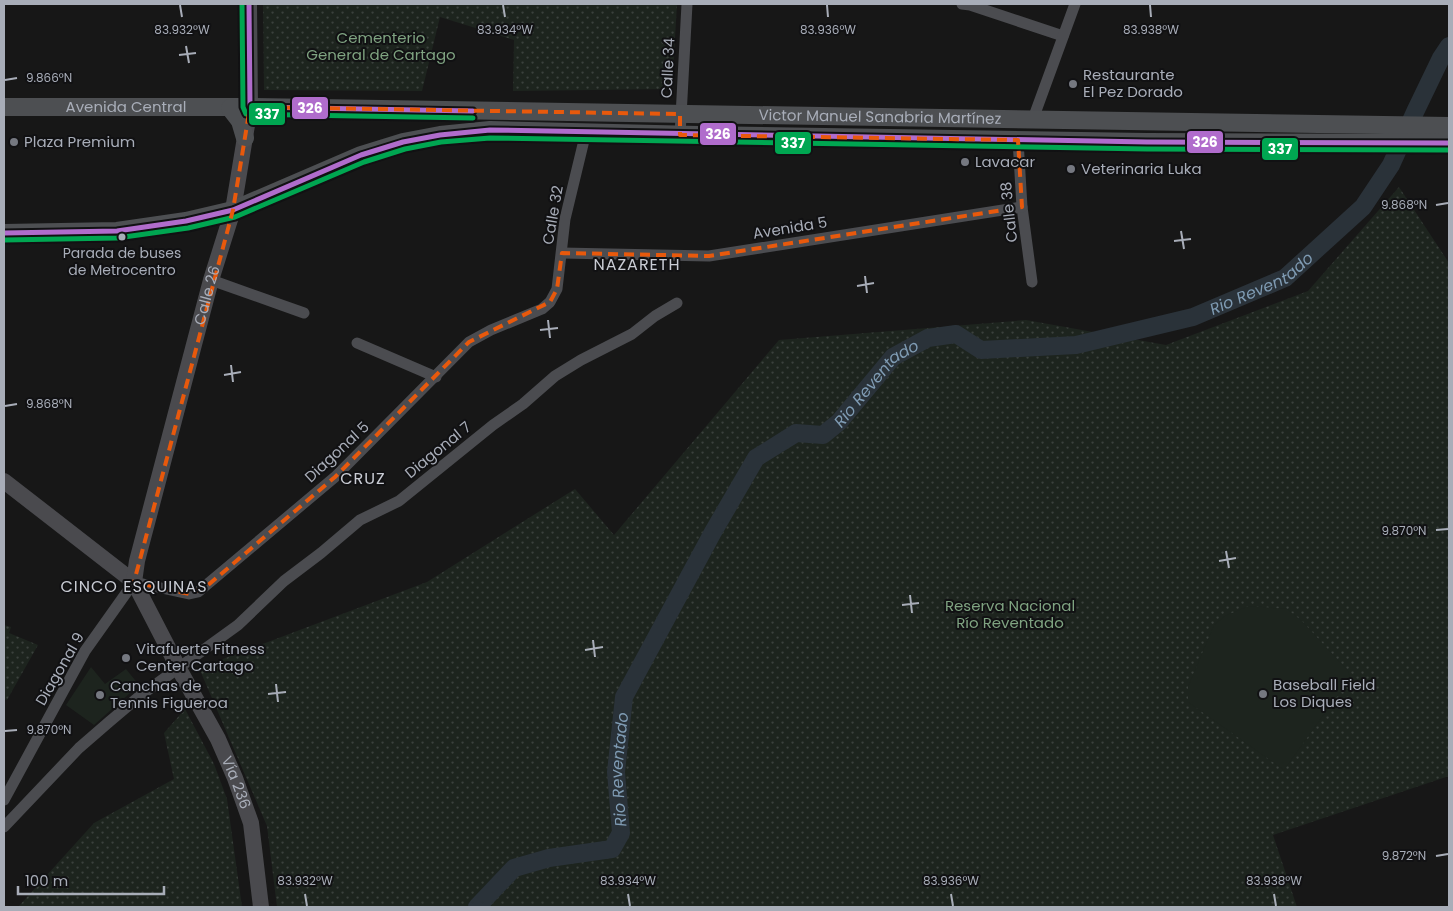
<svg xmlns="http://www.w3.org/2000/svg" width="1453" height="911" font-family="Poppins,sans-serif">
<style>
.park{fill:url(#park-dots)}
.pitch{fill:#1d241e}
.lines{fill:none;stroke-linecap:round;stroke-linejoin:round}
.river{stroke:#2a3239;stroke-width:18}
.street{stroke:#4b4c50;stroke-width:11}
.secondary{stroke:#4a4a4e;stroke-width:16}
.primary{stroke:#4d4f52;stroke-width:18}
.bus-1-casing{stroke:#111113;stroke-width:9}
.bus-2-casing{stroke:#111113;stroke-width:9}
.bus-1{stroke:#b06ccc;stroke-width:5}
.bus-2{stroke:#00a651;stroke-width:5}
.marked{fill:none;stroke:#e8590c;stroke-width:4;stroke-dasharray:10 6;stroke-linejoin:round}
.ticks{fill:none;stroke:#a8adb8;stroke-width:2}
.poi-dot{fill:#757880;stroke:#111113;stroke-width:2}
.bus-dot{fill:#a8adb8;stroke:#111113;stroke-width:2}
.labels{text-anchor:middle;stroke-width:4;stroke-linejoin:round;paint-order:stroke}
.bus-label{font-size:14px;fill:#a8adb8;stroke:#111113}
.park-label{font-size:15px;fill:#7fa381;stroke:#111113}
.street-label{font-size:15px;fill:#a8adb8;stroke:#111113}
.poi-label{font-size:15px;fill:#a8adb8;stroke:#111113;text-anchor:start}
.neighbourhood-label{font-size:16px;letter-spacing:1px;fill:#c9ccd4;stroke:#111113}
.water-label{font-size:16px;font-style:italic;fill:#7f9bb3;stroke:#111113}
.ticks-label{font-size:12px;text-anchor:middle;fill:#a8adb8;stroke:#111113;stroke-width:4;stroke-linejoin:round;paint-order:stroke}
.line-badge{stroke:#111113;stroke-width:2}
.badge-label{font-size:14px;text-anchor:middle;font-weight:bold;fill:#fff}
</style>
<defs>
<pattern id="park-dots" width="8" height="8" patternUnits="userSpaceOnUse" patternTransform="scale(1.25)"><rect width="8" height="8" fill="#1d241e"/><path d="M2 2h.1M6 6h.1" fill="none" stroke="#3b413d" stroke-width="1.8" stroke-linecap="round"/></pattern>
</defs>
<rect width="100%" height="100%" fill="#171717"/>
<!-- park -->
<g class="park">
<path d="M263,4H677L672,89L513,91L514,40L440,17L422,91L264,90Z"/>
<path d="M1399,187L1449,263V776L1273,835L1297,907H277L267,826L199,668L427,582L575,489L614,535L779,340L1026,320L1166,345L1308,291Z"/>
<path d="M4,625L11,627L9,633L38,645L7,700L4,699Z"/>
<path d="M185,709L214,764L227,799L242,907H18L94,823L174,779L164,733Z"/>
</g>
<!-- pitch -->
<g class="pitch">
<path d="M1249,606L1287,609L1302,621L1348,671L1350,678L1284,770L1188,702V687L1214,625L1225,616Z"/>
<path d="M91,667L105,684L126,669L139,685L94,725L66,705Z"/>
</g>
<g class="lines">
<!-- river -->
<path class="river" id="s1" d="M477,907L514,868L549,858L612,849L621,833L616,772L624,697L713,532L756,458L796,433L823,435L839,422L893,357L928,338L956,334L981,350L1076,345L1193,317L1285,278L1363,207L1391,165L1415,112L1441,58L1449,46"/>
<!-- street -->
<g class="street">
<path d="M962,4L970,5L1063,36"/>
<path d="M1033,119L1075,4"/>
<path d="M680,135L687,4"/>
<path d="M1018,140L1022,207L1032,282"/>
<path d="M562,253L709,256L1022,207"/>
<path d="M211,280L304,313"/>
<path d="M357,343L436,377"/>
<path d="M4,800L85,651L134,582L189,594L198,592L335,477L469,342L491,330L542,309L550,302L557,289L565,219L586,132"/>
<path d="M4,827L79,748L109,722L141,695L238,625L284,581L321,553L360,520L399,501L493,425L523,404L555,376L581,360L632,334L655,316L677,303"/>
</g>
<!-- secondary -->
<g class="secondary">
<path id="s2" d="M4,481L134,582L179,669L218,739L235,778L251,823L261,907"/>
<path id="s3" d="M134,582L137,561L211,280L233,210L250,107L249,4"/>
</g>
<!-- primary -->
<g class="primary">
<path id="s4" d="M4,107H250L1449,126"/>
<path d="M230,108L240,121L245,138"/>
<path d="M4,233L117,231L186,221L233,210L361,155L403,142L440,135L490,130L698,135L1147,142L1449,143"/>
</g>
<!-- bus-1 casing -->
<g class="bus-1-casing">
<g id="bus-1">
<path d="M249,4L250,107L473,111"/>
<path d="M4,233L117,231L186,221L233,210L361,155L403,142L440,135L490,130L1147,142L1449,143"/>
</g>
</g>
<!-- bus-2 casing -->
<g class="bus-2-casing">
<g id="bus-2">
<path d="M242,4L243,107L246,114L473,118"/>
<path d="M4,240L117,238L188,228L235,217L364,162L405,149L441,142L490,138L1147,149L1449,150"/>
</g>
</g>
<!-- bus-1 -->
<use href="#bus-1" class="bus-1"/>
<!-- bus-2 -->
<use href="#bus-2" class="bus-2"/>
</g>
<!-- marked area -->
<path class="marked" d="M250,107L680,114V135L1018,140L1022,207L709,256L562,253L557,289L550,302L469,342L335,477L207,586L189,594L134,582L233,210Z"/>
<!-- ticks -->
<path class="ticks" d="M180,5L182,17M503,5L505,17M827,5L828,17M1150,5L1151,17M186,46L189,63M179,55L196,53M5,80L17,78M1436,205L1448,203M1181,231L1184,249M1174,241L1191,239M865,276L867,293M857,286L874,283M548,320L550,338M540,330L558,328M231,365L233,382M224,375L241,372M5,406L17,404M1436,530L1448,529M1226,551L1229,568M1219,561L1236,558M910,595L912,613M902,605L919,603M593,640L595,657M585,650L603,647M276,684L278,702M268,694L286,692M5,731L17,730M1436,856L1448,854M305,894L307,906M628,894L630,906M951,894L953,906M1274,894L1276,906"/>
<!-- markers -->
<g class="poi-dot">
<circle cx="1073" cy="84" r="5"/>
<circle cx="14" cy="142" r="5"/>
<circle cx="965" cy="162" r="5"/>
<circle cx="1071" cy="169" r="5"/>
<circle cx="126" cy="658" r="5"/>
<circle cx="1263" cy="694" r="5"/>
<circle cx="100" cy="695" r="5"/>
</g>
<circle class="bus-dot" cx="122" cy="237" r="4.5"/>
<g class="labels">
<!-- bus labels -->
<g class="bus-label">
<text x="122" y="258">Parada de buses<tspan x="122" dy="17">de Metrocentro</tspan></text>
</g>
<!-- park labels -->
<g class="park-label">
<text x="381" y="43">Cementerio<tspan x="381" dy="17">General de Cartago</tspan></text>
<text x="1010" y="611">Reserva Nacional<tspan x="1010" dy="17">Río Reventado</tspan></text>
</g>
<!-- street labels -->
<g class="street-label">
<text transform="translate(668 68) rotate(-87)" y="5">Calle 34</text>
<text dy="5" stroke="none"><textPath href="#s4" startOffset="122">Avenida Central</textPath></text>
<text dy="5" stroke="none"><textPath href="#s4" startOffset="876">Victor Manuel Sanabria Martínez</textPath></text>
<text transform="translate(1009 212) rotate(-96)" y="5">Calle 38</text>
<text transform="translate(553 215) rotate(-80)" y="5">Calle 32</text>
<text transform="translate(790 228) rotate(-9)" y="5">Avenida 5</text>
<text dy="5" stroke="none"><textPath href="#s3" startOffset="296">Calle 26</textPath></text>
<text transform="translate(438 450) rotate(-39)" y="5">Diagonal 7</text>
<text transform="translate(337 452) rotate(-43)" y="5">Diagonal 5</text>
<text transform="translate(60 669) rotate(-60)" y="5">Diagonal 9</text>
<text dy="5" stroke="none"><textPath href="#s2" startOffset="390">Vía 236</textPath></text>
</g>
<!-- poi labels -->
<g class="poi-label">
<text x="1083" y="80">Restaurante<tspan x="1083" dy="17">El Pez Dorado</tspan></text>
<text x="24" y="147">Plaza Premium</text>
<text x="975" y="167">Lavacar</text>
<text x="1081" y="174">Veterinaria Luka</text>
<text x="136" y="654">Vitafuerte Fitness<tspan x="136" dy="17">Center Cartago</tspan></text>
<text x="1273" y="690">Baseball Field<tspan x="1273" dy="17">Los Diques</tspan></text>
<text x="110" y="691">Canchas de<tspan x="110" dy="17">Tennis Figueroa</tspan></text>
</g>
<!-- neighbourhood labels -->
<g class="neighbourhood-label">
<text x="637" y="270">NAZARETH</text>
<text x="363" y="484">CRUZ</text>
<text x="134" y="592">CINCO ESQUINAS</text>
</g>
<!-- water labels -->
<g class="water-label">
<text dy="6" stroke="none"><textPath href="#s1" startOffset="1151">Rio Reventado</textPath></text>
<text dy="6" stroke="none"><textPath href="#s1" startOffset="731">Rio Reventado</textPath></text>
<text dy="6" stroke="none"><textPath href="#s1" startOffset="236">Rio Reventado</textPath></text>
</g>
</g>
<g class="ticks-label">
<text x="182" y="34">83.932°W</text>
<text x="505" y="34">83.934°W</text>
<text x="828" y="34">83.936°W</text>
<text x="1151" y="34">83.938°W</text>
<text x="49" y="82">9.866°N</text>
<text x="1404" y="209">9.868°N</text>
<text x="49" y="408">9.868°N</text>
<text x="1404" y="535">9.870°N</text>
<text x="49" y="734">9.870°N</text>
<text x="1404" y="860">9.872°N</text>
<text x="305" y="885">83.932°W</text>
<text x="628" y="885">83.934°W</text>
<text x="951" y="885">83.936°W</text>
<text x="1274" y="885">83.938°W</text>
</g>
<g class="line-badge">
<rect x="291" y="96" width="38" height="24" rx="5" fill="#b06ccc"/>
<rect x="248" y="102" width="38" height="24" rx="5" fill="#00a651"/>
<rect x="699" y="122" width="38" height="24" rx="5" fill="#b06ccc"/>
<rect x="1186" y="130" width="38" height="24" rx="5" fill="#b06ccc"/>
<rect x="774" y="131" width="38" height="24" rx="5" fill="#00a651"/>
<rect x="1261" y="137" width="38" height="24" rx="5" fill="#00a651"/>
</g>
<g class="badge-label">
<text x="310" y="113">326</text>
<text x="267" y="119">337</text>
<text x="718" y="139">326</text>
<text x="1205" y="147">326</text>
<text x="793" y="148">337</text>
<text x="1280" y="154">337</text>
</g>
<!-- border -->
<rect width="1453" height="911" fill="none" stroke="#a8adb8" stroke-width="10"/>
<!-- scale -->
<path d="M18 886v8h146v-8" fill="none" stroke="#a8adb8" stroke-width="2.5"/>
<text x="25" y="886" font-size="15" fill="#a8adb8" stroke="#111113" stroke-width="4" paint-order="stroke">100 m</text>
</svg>
